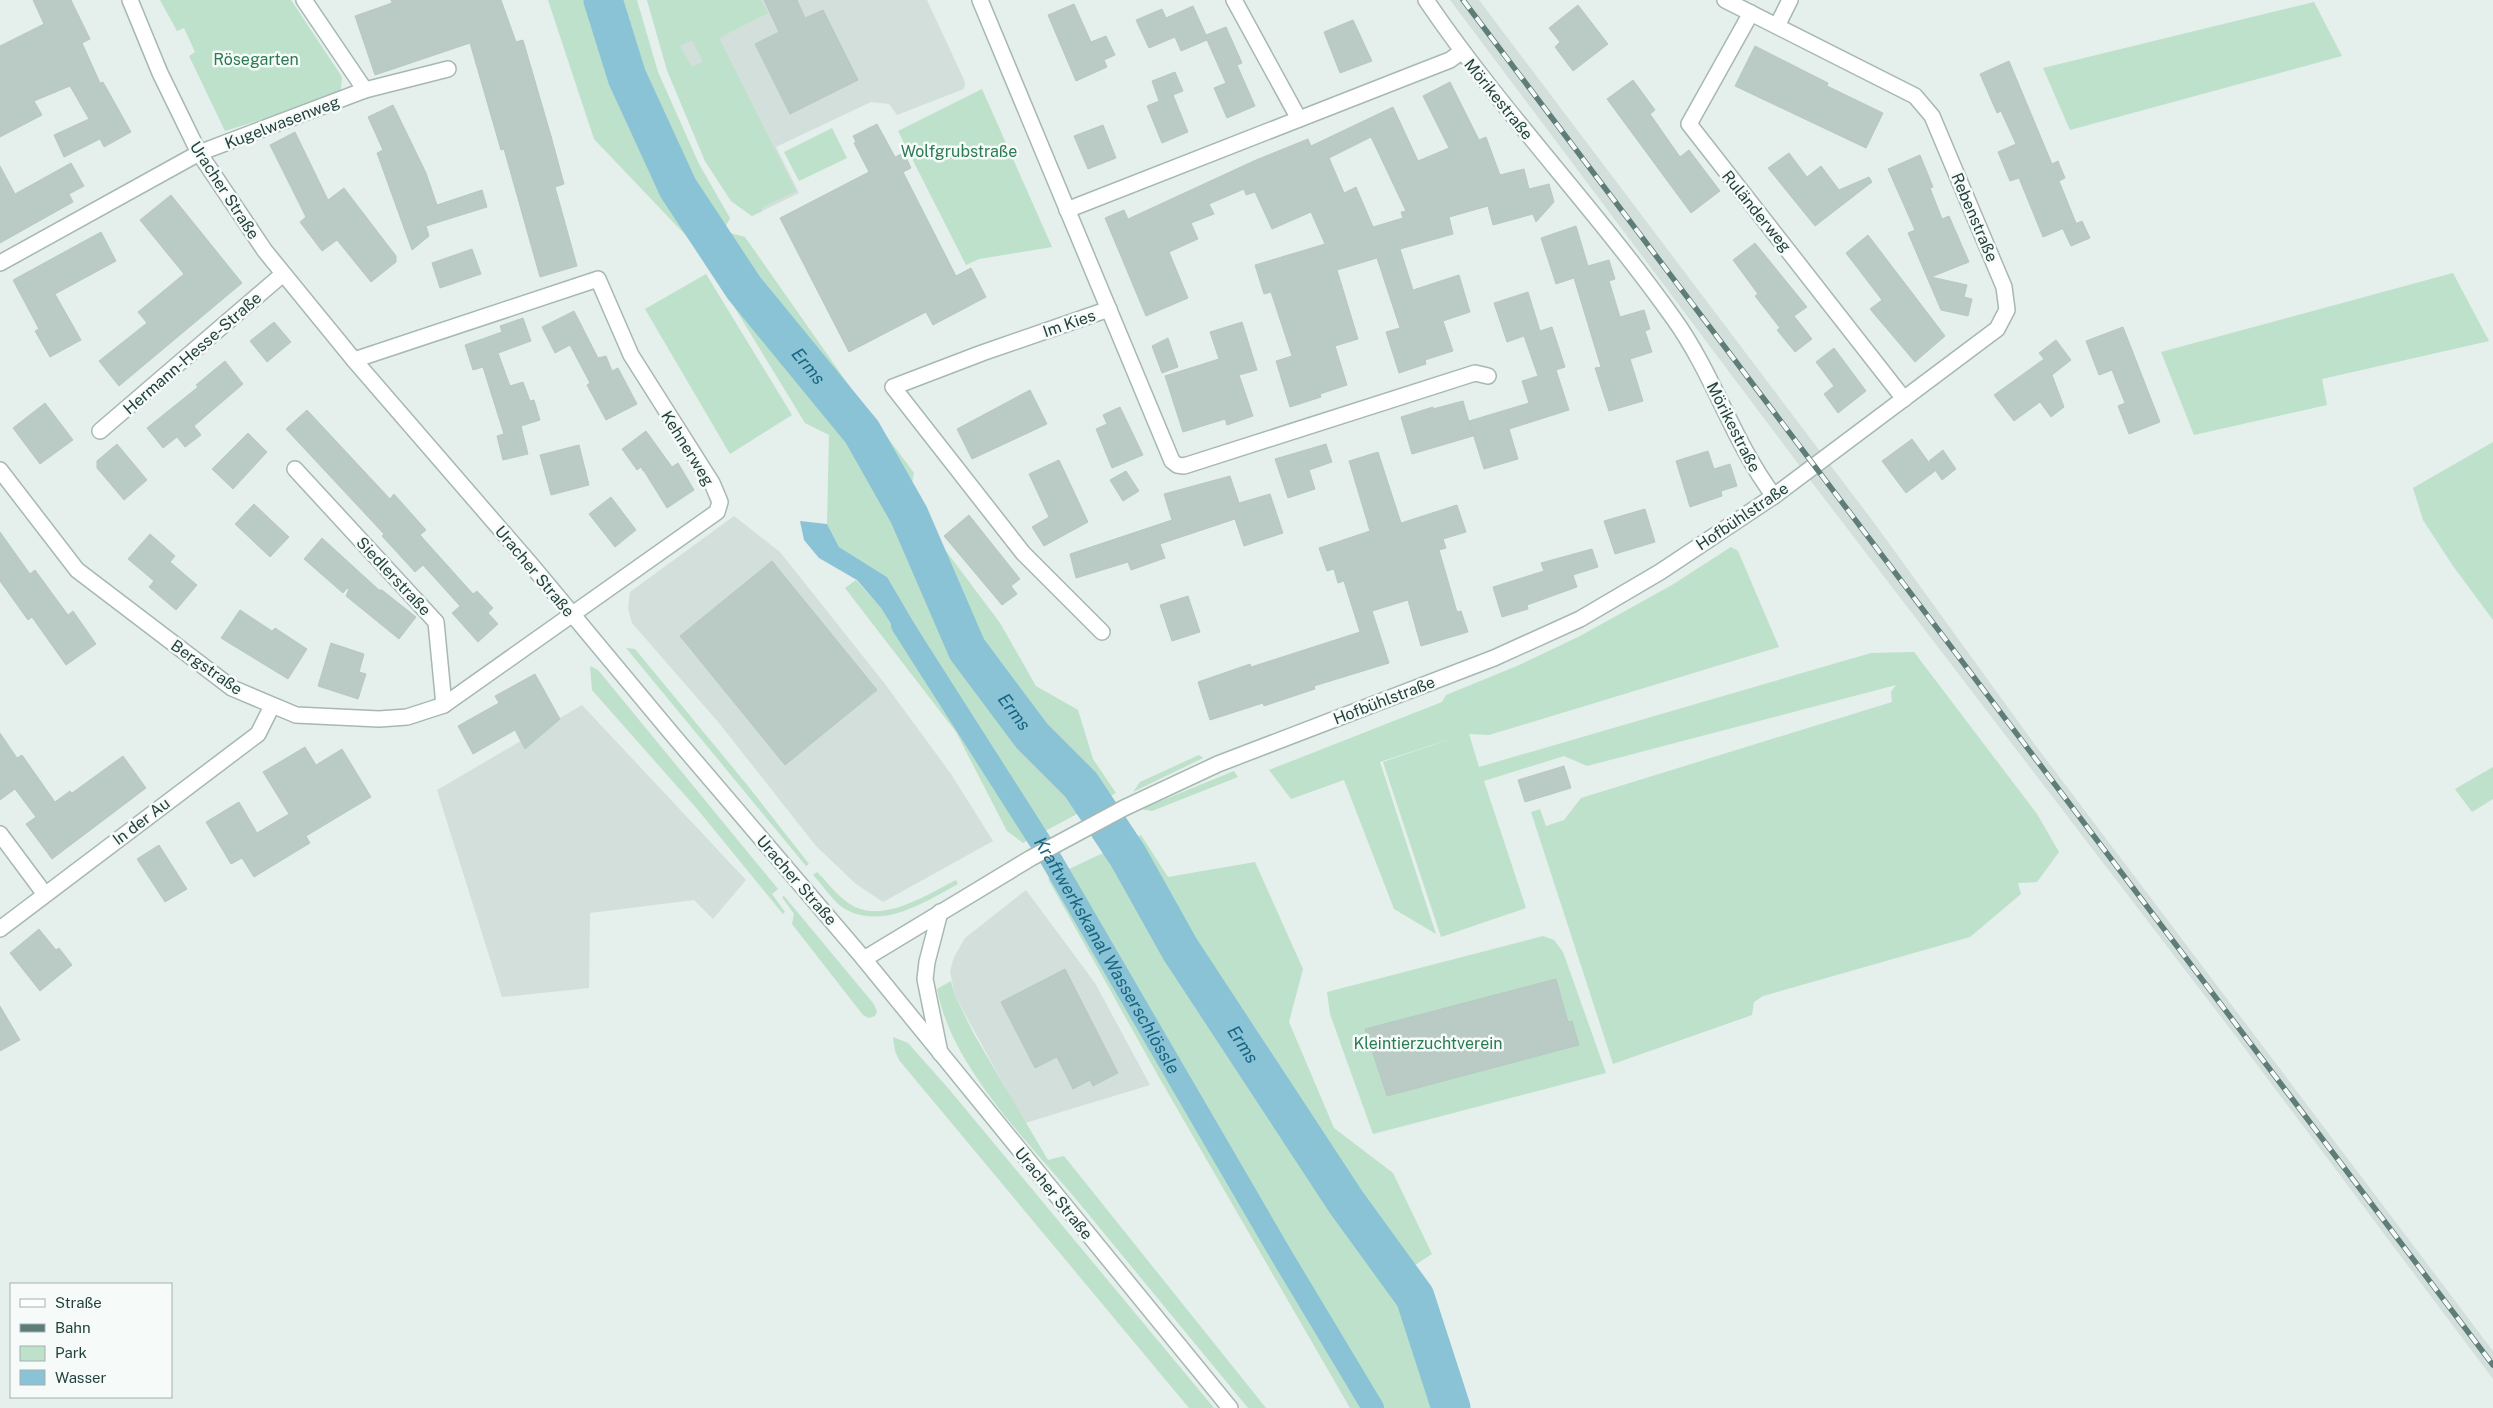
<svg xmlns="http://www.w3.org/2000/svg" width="2493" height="1408" font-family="'Public Sans',sans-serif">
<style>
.built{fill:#d3dfdb}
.green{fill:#bde1ca;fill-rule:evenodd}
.water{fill:#8bc3d6}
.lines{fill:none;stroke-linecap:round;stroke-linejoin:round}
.canal{stroke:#8bc3d6;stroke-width:22}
.river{stroke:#8bc3d6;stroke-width:39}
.building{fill:#bacac5;stroke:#b7c9c3;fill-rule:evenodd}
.minor-casing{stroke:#a7b8b3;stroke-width:18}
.tertiary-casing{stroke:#a7b8b3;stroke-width:18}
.minor{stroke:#fff;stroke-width:15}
.tertiary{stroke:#fff;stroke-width:15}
.rail-casing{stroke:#5e7d78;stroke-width:5.5}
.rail{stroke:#f6fbf9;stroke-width:4;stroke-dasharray:11;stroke-linecap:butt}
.labels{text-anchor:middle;stroke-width:5;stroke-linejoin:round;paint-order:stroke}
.park-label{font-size:16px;fill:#2a7b52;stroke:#f6fbf9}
.street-label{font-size:16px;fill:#23423d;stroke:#f6fbf9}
.water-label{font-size:18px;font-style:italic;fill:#196682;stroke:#f6fbf9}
</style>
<rect width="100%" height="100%" fill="#e5efeb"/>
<!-- built -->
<g class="built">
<path d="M647,0H927L965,82L964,89L897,115L889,104L871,102L776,147L799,193L752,216L731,201L705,161L667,70Z"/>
<path d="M1450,0H1479L1875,524L2030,738L2493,1351V1379L2231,1030L1817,489Z"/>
<path d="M734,516L780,552L885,684L951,774L993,841L883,902L856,884L816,846L719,723L632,623L628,608L630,592Z"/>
<path d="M582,705L746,880L713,919L694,900L590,913L589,988L502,997L437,790Z"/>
<path d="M1026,890L1095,983L1150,1085L1025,1123L955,996L950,971L954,957L965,938Z"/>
</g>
<!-- green -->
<g class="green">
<path d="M160,0H291L342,77L341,89L334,97L225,131L189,56L195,52L184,28L177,31Z"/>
<path d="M548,0H637L658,72L699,164L730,218L726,226L694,244L594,139Z"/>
<path d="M647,0H761L768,13L719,38L796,191L761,208L762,211L752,216L731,201L705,161L667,70ZM692,40L703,62L692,67L680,46Z"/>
<path d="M2314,2L2342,56L2070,130L2043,68Z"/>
<path d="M982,89L1052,247L979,259L966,265L898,131Z"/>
<path d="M832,128L847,158L799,181L784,152Z"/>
<path d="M730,233L745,237L848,384L914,473L911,487L919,515L1000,623L1036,686L1078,710L1093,759L1116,793L1023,843L1007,831L956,732L845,588L856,580L881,608L910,654L887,577L839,547L827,524L829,435L805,423L711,269L697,250Z"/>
<path d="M2453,273L2489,341L2322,379L2327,405L2194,435L2161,352Z"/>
<path d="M706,274L792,415L730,454L645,309Z"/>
<path d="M2493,442V620L2453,566L2423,520L2413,488Z"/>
<path d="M1731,547L1738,551L1779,647L1489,735L1469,734L1479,767L1871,653L1914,652L2037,814L2059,852L2037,882L2018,883L2021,894L1970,937L1763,996L1754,1002L1752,1015L1613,1064L1531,812L1540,809L1546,826L1564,820L1581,798L1892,702L1891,692L1896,685L1587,766L1564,756L1484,781L1526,908L1441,937L1383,762L1465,734L1380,762L1436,934L1394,909L1344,780L1291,799L1269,770L1442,702L1446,695L1517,666L1580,636L1672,585Z"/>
<path d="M626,648L635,649L748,786L809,864L806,866Z"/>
<path d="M590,666L598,670L778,889L772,894L785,912L783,914L698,810L592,690Z"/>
<path d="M1199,755L1203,758L1133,792L1140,782Z"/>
<path d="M2493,767V799L2472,812L2455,789Z"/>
<path d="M1234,771L1238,777L1152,811L1141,809Z"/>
<path d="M1141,835L1168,877L1255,862L1303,969L1289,1022L1334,1128L1393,1173L1432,1254L1407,1270L1449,1376L1467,1408H1350L1160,1079L1048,879Z"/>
<path d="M817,872C827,882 836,894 847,902C879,927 926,895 956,880L958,884C925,902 883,930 845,909C833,902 823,885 813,875Z"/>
<path d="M784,896L873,1003L877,1011L875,1016L869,1018L863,1015L792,924L794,914L782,897Z"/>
<path d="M1543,936L1554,940L1563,952L1606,1073L1373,1134L1330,1014L1327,992Z"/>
<path d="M951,981L955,996L975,1036L1048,1160L1064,1156L1266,1408H1248C1192,1340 1136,1272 1080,1204C1030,1143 952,1069 937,989Z"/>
<path d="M893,1037L908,1043L948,1088L1214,1408H1189L899,1060L895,1051Z"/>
</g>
<!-- water -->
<path class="water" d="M800,521L827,524L839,547L887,577L928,647L910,654L881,608L857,580L819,558L804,540Z"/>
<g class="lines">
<!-- canal -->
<path class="canal" id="s1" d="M902,625L1048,854L1280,1253L1373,1408"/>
<!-- river -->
<path class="river" id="s2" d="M603,0L627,77L678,188L744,288L862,432L909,515L967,649L1032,736L1081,785L1128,856L1180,949L1346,1202L1415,1297L1451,1408"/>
</g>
<!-- building -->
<g class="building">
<path d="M33,0H71L90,39L82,43L100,83L103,82L131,132L104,147L100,139L64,157L54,135L89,119L70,86L34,101L42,115L0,137V46L44,24Z"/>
<path d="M391,0H501L516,42L523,40L551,136L564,184L555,187L577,266L540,277L504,149L501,150L470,43L375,75L355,16L392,3Z"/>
<path d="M764,0H797L805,18L823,10L858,80L790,114L755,44L779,32Z"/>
<path d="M1074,4L1091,42L1106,36L1115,55L1104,60L1107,67L1076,81L1048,15Z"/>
<path d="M1578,5L1608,44L1573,71L1555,47L1560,42L1549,28Z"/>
<path d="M1193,6L1206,35L1226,27L1242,63L1237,65L1255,106L1227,118L1214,88L1226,83L1207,40L1181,51L1175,37L1149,48L1136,20L1162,9L1166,18Z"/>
<path d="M1353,20L1372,61L1340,73L1324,32Z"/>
<path d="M1755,46L1828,83L1827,86L1883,113L1866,148L1735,86Z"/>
<path d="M2009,61L2052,164L2058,161L2065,178L2059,181L2076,223L2043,237L2019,178L2010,181L1998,152L2016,144L2001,111L1997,113L1980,74Z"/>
<path d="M1175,72L1183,91L1173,95L1188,132L1162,143L1147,106L1159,101L1152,81Z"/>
<path d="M1633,80L1655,110L1650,114L1680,157L1689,150L1720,191L1691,213L1607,99Z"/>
<path d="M1450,82L1479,140L1486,137L1500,175L1524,169L1529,189L1549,184L1554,202L1536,222L1533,214L1493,225L1488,206L1449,217L1453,234L1400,249L1413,290L1459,275L1470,312L1443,321L1453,351L1425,360L1426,364L1399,373L1386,332L1400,328L1377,258L1337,270L1358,339L1335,346L1347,385L1320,394L1321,397L1290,407L1276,361L1292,356L1271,292L1264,294L1255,265L1325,244L1311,212L1272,229L1255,192L1246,195L1244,189L1209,204L1214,214L1191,223L1198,239L1169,252L1188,298L1146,316L1105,218L1124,210L1128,219L1256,160L1308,139L1311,146L1393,107L1418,161L1449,148L1423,96ZM1371,137L1406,211L1401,212L1403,218L1373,227L1356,187L1344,193L1329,158Z"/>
<path d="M393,105L426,173L437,205L482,190L487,207L426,226L429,236L412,250L377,153L383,150L368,117Z"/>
<path d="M877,124L895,157L904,153L911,168L903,172L956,276L971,268L986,297L933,325L926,312L849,352L780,218L869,172L854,143L856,142L853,136Z"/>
<path d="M1103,125L1116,158L1088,169L1074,136Z"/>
<path d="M295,132L328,200L344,188L396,256V262L371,282L337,240L322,251L300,222L306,217L270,145Z"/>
<path d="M1789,153L1807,177L1821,166L1839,190L1869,177L1872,182L1815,226L1768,168Z"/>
<path d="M1920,155L1933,187L1930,188L1942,219L1949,216L1969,262L1931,277L1967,285L1964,297L1972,299L1968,316L1941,310L1908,233L1915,230L1888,169Z"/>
<path d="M71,163L84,186L69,194L73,202L0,243V166L15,194Z"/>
<path d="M171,195L242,283L119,386L99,361L147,323L138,312L184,274L140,220Z"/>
<path d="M2082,221L2090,238L2071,246L2063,229Z"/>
<path d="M1576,226L1588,266L1609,260L1615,279L1609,281L1620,317L1644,310L1650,329L1645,331L1652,352L1630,359L1643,401L1609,411L1595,368L1601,367L1574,278L1556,284L1541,238Z"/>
<path d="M101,232L116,261L55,294L81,340L50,357L35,331L39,329L13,280Z"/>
<path d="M1868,235L1945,336L1915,362L1870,309L1882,300L1846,253Z"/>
<path d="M1755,243L1807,307L1794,316L1812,339L1795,352L1777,330L1780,328L1755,296L1758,294L1733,260Z"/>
<path d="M472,249L481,274L440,288L432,263Z"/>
<path d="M1528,292L1540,331L1552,327L1565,367L1556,370L1569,410L1509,429L1518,459L1484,469L1469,421L1529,403L1522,381L1538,376L1524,336L1507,342L1494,303Z"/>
<path d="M574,311L598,358L606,356L612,371L618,368L637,404L606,420L587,385L590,383L570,345L555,353L542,327Z"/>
<path d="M523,318L531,341L498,353L510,386L523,382L530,401L534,400L540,420L521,426L528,454L503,460L497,436L504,434L483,367L473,370L465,345L502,332L500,326Z"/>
<path d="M274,322L291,342L267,362L250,341Z"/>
<path d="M1242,322L1257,370L1239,375L1253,416L1227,425L1225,419L1183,432L1165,376L1219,359L1210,332Z"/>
<path d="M2123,327L2160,422L2129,434L2118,406L2125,403L2112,370L2099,375L2086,341Z"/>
<path d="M1168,338L1178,367L1162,373L1152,346Z"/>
<path d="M2056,340L2071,360L2052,375L2064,407L2051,417L2040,402L2014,421L1994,395L2044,359L2039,353Z"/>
<path d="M1834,348L1866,391L1838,413L1824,394L1834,386L1816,362Z"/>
<path d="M225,361L243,384L194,426L201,435L185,447L177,437L163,448L147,428L198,387L196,385Z"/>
<path d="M1030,390L1047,424L972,459L957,429Z"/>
<path d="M1463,401L1473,436L1412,454L1401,417L1433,407V409Z"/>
<path d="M45,403L73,440L40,464L13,428Z"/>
<path d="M1120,407L1143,455L1112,468L1096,429L1107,424L1103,415Z"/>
<path d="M307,410L390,499L394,494L426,530L420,535L473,594L477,591L493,608L488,613L498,624L478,642L452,613L460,606L423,565L415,572L382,536L384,534L286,429Z"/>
<path d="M646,431L672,467L678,463L694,490L667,508L644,471L646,470L643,471L641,467L637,470L622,449Z"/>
<path d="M248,433L267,452L233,489L212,469Z"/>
<path d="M1912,439L1935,471L1906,493L1882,461Z"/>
<path d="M117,444L147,480L124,500L97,468V461Z"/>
<path d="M1326,444L1332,462L1309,470L1315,489L1288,498L1275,459Z"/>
<path d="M579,445L589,485L551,495L540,455Z"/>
<path d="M1943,450L1956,469L1942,480L1929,461Z"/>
<path d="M1708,451L1714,469L1730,464L1737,486L1721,491L1722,496L1690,507L1676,461Z"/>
<path d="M1378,452L1401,523L1457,505L1466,532L1443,539L1446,548L1439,550L1457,612L1461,611L1468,632L1421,646L1408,600L1372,611L1389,663L1314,686L1315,689L1264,706L1263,703L1210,720L1198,682L1250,664L1251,667L1360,632L1344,581L1338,583L1334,569L1327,571L1319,548L1370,531L1349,461Z"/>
<path d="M1059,460L1088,522L1044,546L1032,527L1049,517L1029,474Z"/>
<path d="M1126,471L1139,491L1123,501L1110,480Z"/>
<path d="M1230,476L1239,503L1270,494L1283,533L1244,546L1235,519L1160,544L1165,558L1131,570L1128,562L1076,578L1070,554L1172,520L1164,494Z"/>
<path d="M611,497L636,530L615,547L589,514Z"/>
<path d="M254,504L289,537L270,557L235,524Z"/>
<path d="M1645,509L1655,542L1615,554L1604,521Z"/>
<path d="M969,515L1020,579L1011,586L1017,594L1002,605L944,536Z"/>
<path d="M0,532L30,574L35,570L68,615L73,611L96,644L66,665L32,617L28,620L0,581Z"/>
<path d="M150,534L175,556L170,562L197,585L176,610L149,587L154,581L128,559Z"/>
<path d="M322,538L379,590H382L416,617L399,639L346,596L349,589L347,588L343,593L304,559Z"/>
<path d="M1592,549L1598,567L1573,575L1577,587L1527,605L1528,609L1502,617L1493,587L1544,571L1541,563Z"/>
<path d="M772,561L877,690L785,765L680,636Z"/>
<path d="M1188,596L1200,632L1172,641L1160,605Z"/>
<path d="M240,610L272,631L275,628L307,649L288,679L221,638Z"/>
<path d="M331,643L364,654L359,672L366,674L358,699L318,686Z"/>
<path d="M535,674L560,719L525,749L515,730L473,754L458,726L499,703L495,696Z"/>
<path d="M0,733L17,758L22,755L55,802L70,791L72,793L123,756L146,788L52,859L26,824L36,817L15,789L0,800Z"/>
<path d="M305,747L316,765L342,749L371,797L306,836L310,843L254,877L242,858L231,864L206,822L239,802L257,833L289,814L263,772Z"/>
<path d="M1564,766L1571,788L1525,802L1518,780Z"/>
<path d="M159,845L187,889L165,902L137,859Z"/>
<path d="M39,929L56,950L59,948L72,965L40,991L10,953Z"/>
<path d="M1065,969L1118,1073L1093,1086L1090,1080L1073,1089L1057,1057L1035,1068L1001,1002Z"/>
<path d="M1556,979L1568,1022L1572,1021L1579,1045L1387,1096L1365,1029Z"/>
<path d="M0,1006L20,1040L0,1051Z"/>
</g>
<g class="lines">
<!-- minor casing -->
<g class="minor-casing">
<g id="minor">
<path d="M980,0L1172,461L1177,465L1184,466L1475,373L1488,376"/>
<path d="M1234,0L1299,119"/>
<path d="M1426,0C1502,112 1596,209 1674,319C1714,375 1733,442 1774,496"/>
<path d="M1751,13L1689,124L1904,399"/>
<path d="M1777,26L1790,0"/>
<path d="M365,90L448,69"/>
<path d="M1067,210L1409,76L1450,60L1461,52"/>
<path d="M0,263L199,153L365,90L304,0"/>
<path d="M100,431L283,274"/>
<path d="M295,469L436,622L444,705"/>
<path d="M0,470L77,570L232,688L296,715L379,719L407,717L444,705L717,512L720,502L712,483L631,355L598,279L354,360"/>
<path d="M1102,632L1023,553L893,387L982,353L1109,309"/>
<path d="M0,834L44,893"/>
<path d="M940,912L927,962L925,979L940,1053"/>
<path d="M0,929L258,734L272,706"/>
<path d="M864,959L1031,858L1124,808L1218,764L1494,658L1580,619L1660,572L1774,496L1997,329L2007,310L2004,287L1932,116L1915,96L1725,0"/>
</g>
</g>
<!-- tertiary casing -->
<g class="tertiary-casing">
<path id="tertiary" d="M130,0L160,73L199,153L265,251L354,360L533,567L672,734L864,959L1230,1408"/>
</g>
<!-- minor -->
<use href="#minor" class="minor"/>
<!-- tertiary -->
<use href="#tertiary" class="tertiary"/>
<!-- rail casing -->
<g class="rail-casing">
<path id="rail" d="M1463,0L2493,1365"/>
</g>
<!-- rail -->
<use href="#rail" class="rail"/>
</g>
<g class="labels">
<!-- park labels -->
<g class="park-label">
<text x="256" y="65">Rösegarten</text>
<text x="959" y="157">Wolfgrubstraße</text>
<text x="1428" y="1049">Kleintierzuchtverein</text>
</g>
<!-- street labels -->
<g class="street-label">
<text transform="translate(1499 99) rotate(51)" y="6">Mörikestraße</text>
<text transform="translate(282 122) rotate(-21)" y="6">Kugelwasenweg</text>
<text transform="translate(225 190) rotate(57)" y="6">Uracher Straße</text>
<text transform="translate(1757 211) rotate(51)" y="6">Ruländerweg</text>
<text transform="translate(1975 217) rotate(67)" y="6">Rebenstraße</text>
<text transform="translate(1069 323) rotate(-19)" y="6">Im Kies</text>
<text transform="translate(192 353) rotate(-41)" y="6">Hermann-Hesse-Straße</text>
<text transform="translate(1734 427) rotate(63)" y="6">Mörikestraße</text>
<text transform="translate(688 448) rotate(58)" y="6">Kehnerweg</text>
<text transform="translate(1742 516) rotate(-34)" y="6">Hofbühlstraße</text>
<text transform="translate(535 571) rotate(50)" y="6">Uracher Straße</text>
<text transform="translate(394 576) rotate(47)" y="6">Siedlerstraße</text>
<text transform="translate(207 667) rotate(35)" y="6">Bergstraße</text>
<text transform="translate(1384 700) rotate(-21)" y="6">Hofbühlstraße</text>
<text transform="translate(141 821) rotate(-37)" y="6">In der Au</text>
<text transform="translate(797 880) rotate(49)" y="6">Uracher Straße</text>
<text transform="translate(1054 1193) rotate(51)" y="6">Uracher Straße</text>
</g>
<!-- water labels -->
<g class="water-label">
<text dy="6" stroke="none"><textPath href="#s2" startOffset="424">Erms</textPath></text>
<text dy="6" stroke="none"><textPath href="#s2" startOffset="829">Erms</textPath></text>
<text dy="6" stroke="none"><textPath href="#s1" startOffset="389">Kraftwerkskanal Wasserschlössle</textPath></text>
<text dy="6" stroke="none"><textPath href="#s2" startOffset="1234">Erms</textPath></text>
</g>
</g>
<!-- legend -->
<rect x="10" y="1283" width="162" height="115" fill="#f6fbf9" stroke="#a2b1ae"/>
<rect x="20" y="1299" width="25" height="8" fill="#ffffff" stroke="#a2b1ae"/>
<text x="55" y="1308" font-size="15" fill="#23423d">Straße</text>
<rect x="20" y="1324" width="25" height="8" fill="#5e7d78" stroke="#a2b1ae"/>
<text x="55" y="1333" font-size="15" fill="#23423d">Bahn</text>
<rect x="20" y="1346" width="25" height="15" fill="#bde1ca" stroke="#a2b1ae"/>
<text x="55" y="1358" font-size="15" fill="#23423d">Park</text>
<rect x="20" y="1370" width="25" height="15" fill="#8bc3d6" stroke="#a2b1ae"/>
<text x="55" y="1383" font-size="15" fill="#23423d">Wasser</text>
</svg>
